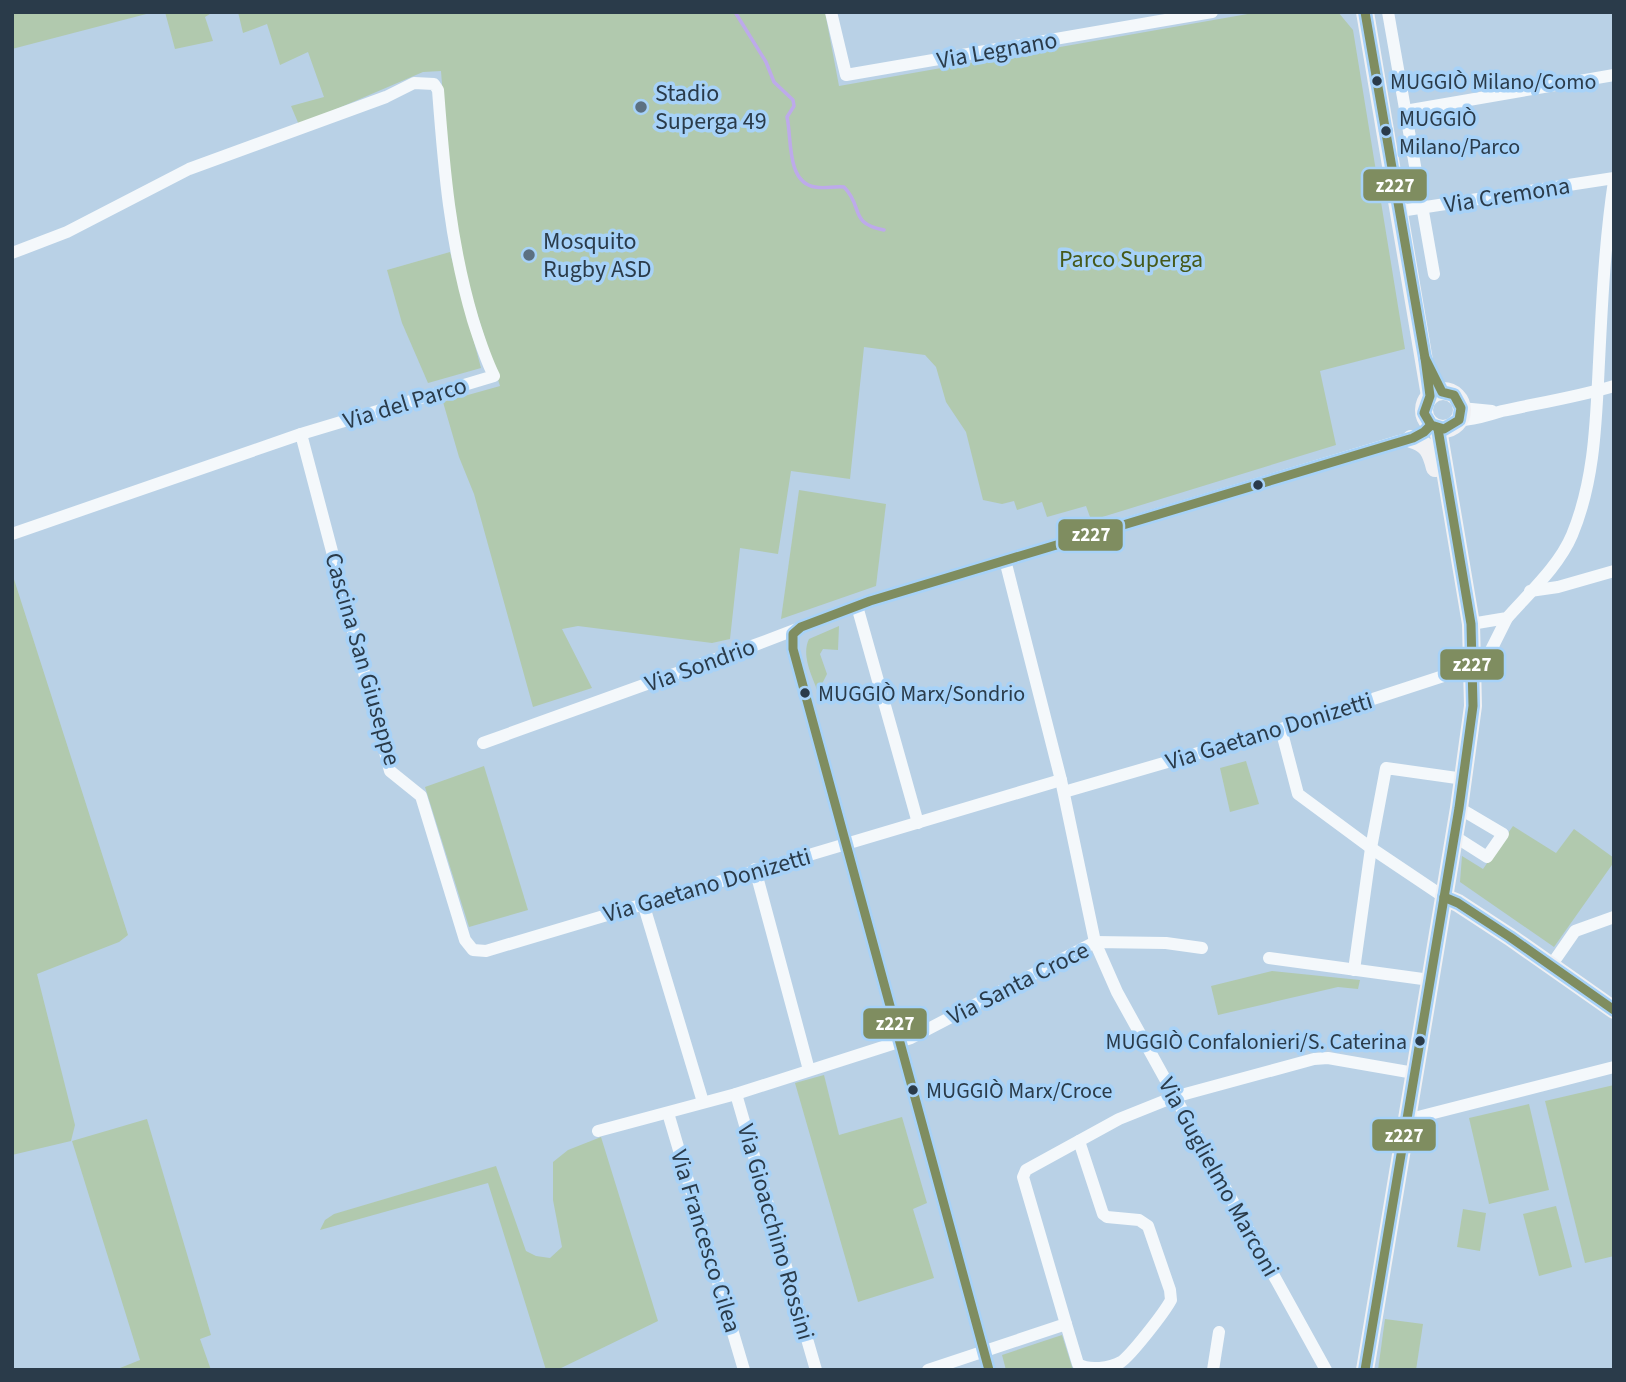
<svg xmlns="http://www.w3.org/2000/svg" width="1626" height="1382" font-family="'Source Sans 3',sans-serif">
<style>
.green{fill:#b1c9ae}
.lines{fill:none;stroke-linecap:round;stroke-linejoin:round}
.stream{stroke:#bdaaea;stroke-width:3.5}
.street{stroke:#f4f8fb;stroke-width:12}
.secondary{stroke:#f0f1f4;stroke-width:18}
.bus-1-casing{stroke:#a7d2f8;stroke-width:14}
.bus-1{stroke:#7f8d60;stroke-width:9}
.bus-dot{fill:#2a3b4a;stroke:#a7d2f8;stroke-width:2.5}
.poi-dot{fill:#5c7081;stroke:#a7d2f8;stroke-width:2.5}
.labels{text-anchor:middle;stroke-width:7;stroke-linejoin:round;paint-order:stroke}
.bus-label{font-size:22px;fill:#2a3b4a;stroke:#a7d2f8;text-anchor:start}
.street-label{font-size:24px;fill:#2a3b4a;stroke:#a7d2f8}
.poi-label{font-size:24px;fill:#2a3b4a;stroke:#a7d2f8;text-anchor:start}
.park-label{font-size:24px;fill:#46591a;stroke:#a7d2f8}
.line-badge{stroke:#a7d2f8;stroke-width:2.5}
.badge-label{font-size:19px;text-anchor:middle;font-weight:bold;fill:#fff}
</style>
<rect width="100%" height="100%" fill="#b9d1e6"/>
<!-- green -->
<g class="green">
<path d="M12,12H154L12,49Z"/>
<path d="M165,12H213L205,17L213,41L175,49Z"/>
<path d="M238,12H825L839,86L1259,12H1338L1353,30L1405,349L1320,371L1336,445L1099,518L1090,517L1086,506L1047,517L1042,502L1017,510L1014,501L1002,504L983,500L966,432L946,402L936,367L925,355L864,347L850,479L791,471L778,554L740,548L730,639L712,643L578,626L562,629L592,688L533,707L474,494L459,457L443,402L500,386L467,282L450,187L441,71L423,72L299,125L291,106L324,97L308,52L280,65L267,24L243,33Z"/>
<path d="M450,252L481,368L428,383L402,323L387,270Z"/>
<path d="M799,490L886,504L876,586L781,619Z"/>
<path d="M12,573L128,935L119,942L37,974L75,1125L71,1141L12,1155Z"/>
<path d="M839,626L838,650L823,649L820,654L827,674L818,692C812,676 801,655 809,639Z"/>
<path d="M1246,761L1259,804L1230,812L1220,768Z"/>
<path d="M484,766L528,910L469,927L425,787Z"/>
<path d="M1513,826L1556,853L1574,829L1614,858V862L1554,947L1460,882L1462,856L1483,869Z"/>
<path d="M1272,971L1360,980L1358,989L1338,987L1218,1015L1211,986Z"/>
<path d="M824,1075L839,1135L902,1117L927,1203L913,1209L934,1278L858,1302L795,1083Z"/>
<path d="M1614,1085V1256L1585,1263L1545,1101Z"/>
<path d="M1529,1104L1549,1190L1489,1204L1469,1118Z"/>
<path d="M147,1119L211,1335L200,1339L211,1370H115L140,1360L72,1141Z"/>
<path d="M601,1137L658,1321L557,1370H546L488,1183L320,1230L325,1220L334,1214L496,1166L526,1251L536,1256L550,1258L562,1247L553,1200V1162L568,1150Z"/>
<path d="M1556,1206L1572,1267L1539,1276L1523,1214Z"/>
<path d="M1463,1209L1486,1213L1480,1251L1457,1247Z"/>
<path d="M1385,1319L1423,1324L1416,1370H1378Z"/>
<path d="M1062,1335L1073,1370H1006L1002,1355Z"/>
</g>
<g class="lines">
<!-- stream -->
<path class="stream" d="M735,12L766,62L774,82L793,100L794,106L787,117C792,138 786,182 815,187C825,189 834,186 844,187C864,207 848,223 884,230"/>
<!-- street -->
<g class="street">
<path d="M831,12L846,75L1212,12"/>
<path d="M1388,12L1434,274"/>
<path d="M1405,111L1614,75"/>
<path d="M1400,211L1614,178"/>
<path d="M12,253L67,232L189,169L386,97L414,83L434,84L438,90C444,170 450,242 473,320C479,339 485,358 494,376L301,434L12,534"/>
<path d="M1461,408L1492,411"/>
<path d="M1459,420C1475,420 1487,415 1502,411C1539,403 1577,397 1614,386"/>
<path d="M301,434L390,771L421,796L465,940L473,950L486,951L1061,780"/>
<path d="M1005,560L1061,780L1095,942L1117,992L1326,1370"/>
<path d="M1530,591L1558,587L1614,571"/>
<path d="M857,606L918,823"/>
<path d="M1471,624L1507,618C1529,593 1559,566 1572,535C1595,480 1596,420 1599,362C1602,301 1605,241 1614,181"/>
<path d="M801,627L793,634V649L989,1370"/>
<path d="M1281,729L1298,794L1371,848L1444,897"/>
<path d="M483,743L755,645L870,601L1399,441C1412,438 1423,437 1431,425"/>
<path d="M1064,792L1281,729L1474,666L1491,650L1507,618"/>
<path d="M1454,836L1487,857L1503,834L1459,808"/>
<path d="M755,869L809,1070"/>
<path d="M643,903L703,1102"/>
<path d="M1269,958L1430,980"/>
<path d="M1550,967L1575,931L1614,917"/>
<path d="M1354,970L1371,848L1386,768L1464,779"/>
<path d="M736,1094L816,1370"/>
<path d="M668,1113L744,1370"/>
<path d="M1407,1116L1418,1117L1614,1067"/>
<path d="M598,1131L736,1094L911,1038L1095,942L1166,943L1202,948"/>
<path d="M1066,1324L1078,1364C1088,1371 1111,1368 1121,1362C1132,1354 1164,1313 1171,1300L1170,1290L1148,1226L1139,1220L1107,1217L1103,1214L1079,1141"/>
<path d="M928,1370L1066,1324L1023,1177L1026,1170L1119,1119L1174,1097L1314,1059L1328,1058L1414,1073"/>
<path d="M1213,1370L1219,1332"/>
</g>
<!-- secondary -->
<g class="secondary">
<path d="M1365,12L1430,396"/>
<circle cx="1443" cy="410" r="19"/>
<path d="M1411,439C1427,443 1431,452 1435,468"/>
<path d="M1444,897L1458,903L1510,937L1614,1010"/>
<path d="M1365,1370L1459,808L1473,706L1471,624L1438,429"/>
</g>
<!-- bus-1 casing -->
<g class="bus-1-casing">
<g id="bus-1">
<path d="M1365,12L1425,358"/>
<path d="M1425,358L1442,392L1454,395L1461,408L1459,420L1444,429L1431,425L1424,413L1430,396Z"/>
<path d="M1444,897L1458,903L1510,937L1614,1010"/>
<path d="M989,1370L793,649V634L801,627L870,601L1413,438L1424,432L1431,425"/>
<path d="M1365,1370L1459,808L1473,706L1471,624L1438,429"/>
</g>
</g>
<!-- bus-1 -->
<use href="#bus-1" class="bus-1"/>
</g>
<!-- markers -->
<g class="bus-dot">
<circle cx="1377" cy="81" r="6"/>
<circle cx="1386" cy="131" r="6"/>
<circle cx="1258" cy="485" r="6"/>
<circle cx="805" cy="693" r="6"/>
<circle cx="1420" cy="1041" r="6"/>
<circle cx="913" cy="1090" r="6"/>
</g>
<g class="poi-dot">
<circle cx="641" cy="107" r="7"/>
<circle cx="529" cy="255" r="7"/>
</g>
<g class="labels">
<!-- bus labels -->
<g class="bus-label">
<text x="1390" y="89">MUGGIÒ Milano/Como</text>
<text x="1399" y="126">MUGGIÒ<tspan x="1399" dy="28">Milano/Parco</tspan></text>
<text x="818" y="701">MUGGIÒ Marx/Sondrio</text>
<text x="1407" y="1049" text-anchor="end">MUGGIÒ Confalonieri/S. Caterina</text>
<text x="926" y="1098">MUGGIÒ Marx/Croce</text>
</g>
<!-- street labels -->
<g class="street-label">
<text transform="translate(997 50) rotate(-10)" y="8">Via Legnano</text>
<text transform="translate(1507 195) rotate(-9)" y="8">Via Cremona</text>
<text transform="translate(405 403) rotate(-17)" y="8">Via del Parco</text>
<text transform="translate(363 659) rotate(74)" y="8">Cascina San Giuseppe</text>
<text transform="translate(700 665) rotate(-20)" y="8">Via Sondrio</text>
<text transform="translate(1269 731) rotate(-17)" y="8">Via Gaetano Donizetti</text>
<text transform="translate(707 885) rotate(-16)" y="8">Via Gaetano Donizetti</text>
<text transform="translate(1018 983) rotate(-27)" y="8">Via Santa Croce</text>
<text transform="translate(1219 1177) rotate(61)" y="8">Via Guglielmo Marconi</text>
<text transform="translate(776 1232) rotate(74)" y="8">Via Gioacchino Rossini</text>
<text transform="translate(706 1241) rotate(73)" y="8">Via Francesco Cilea</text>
</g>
<!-- poi labels -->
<g class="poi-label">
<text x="655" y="101">Stadio<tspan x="655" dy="28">Superga 49</tspan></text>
<text x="543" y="249">Mosquito<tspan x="543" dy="28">Rugby ASD</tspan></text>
</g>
<!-- park labels -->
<g class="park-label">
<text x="1131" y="267">Parco Superga</text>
</g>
</g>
<g class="line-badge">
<rect x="1362" y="168" width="66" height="34" rx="7" fill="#7f8d60"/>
<rect x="1057" y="518" width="67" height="34" rx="7" fill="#7f8d60"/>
<rect x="1439" y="648" width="66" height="33" rx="7" fill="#7f8d60"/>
<rect x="862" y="1007" width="66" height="33" rx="7" fill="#7f8d60"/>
<rect x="1371" y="1118" width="66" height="34" rx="7" fill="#7f8d60"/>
</g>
<g class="badge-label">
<text x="1395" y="192">z227</text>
<text x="1091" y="541">z227</text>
<text x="1472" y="671">z227</text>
<text x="895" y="1030">z227</text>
<text x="1404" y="1142">z227</text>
</g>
<!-- border -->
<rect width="1626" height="1382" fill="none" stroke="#2a3b4a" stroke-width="28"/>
</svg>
